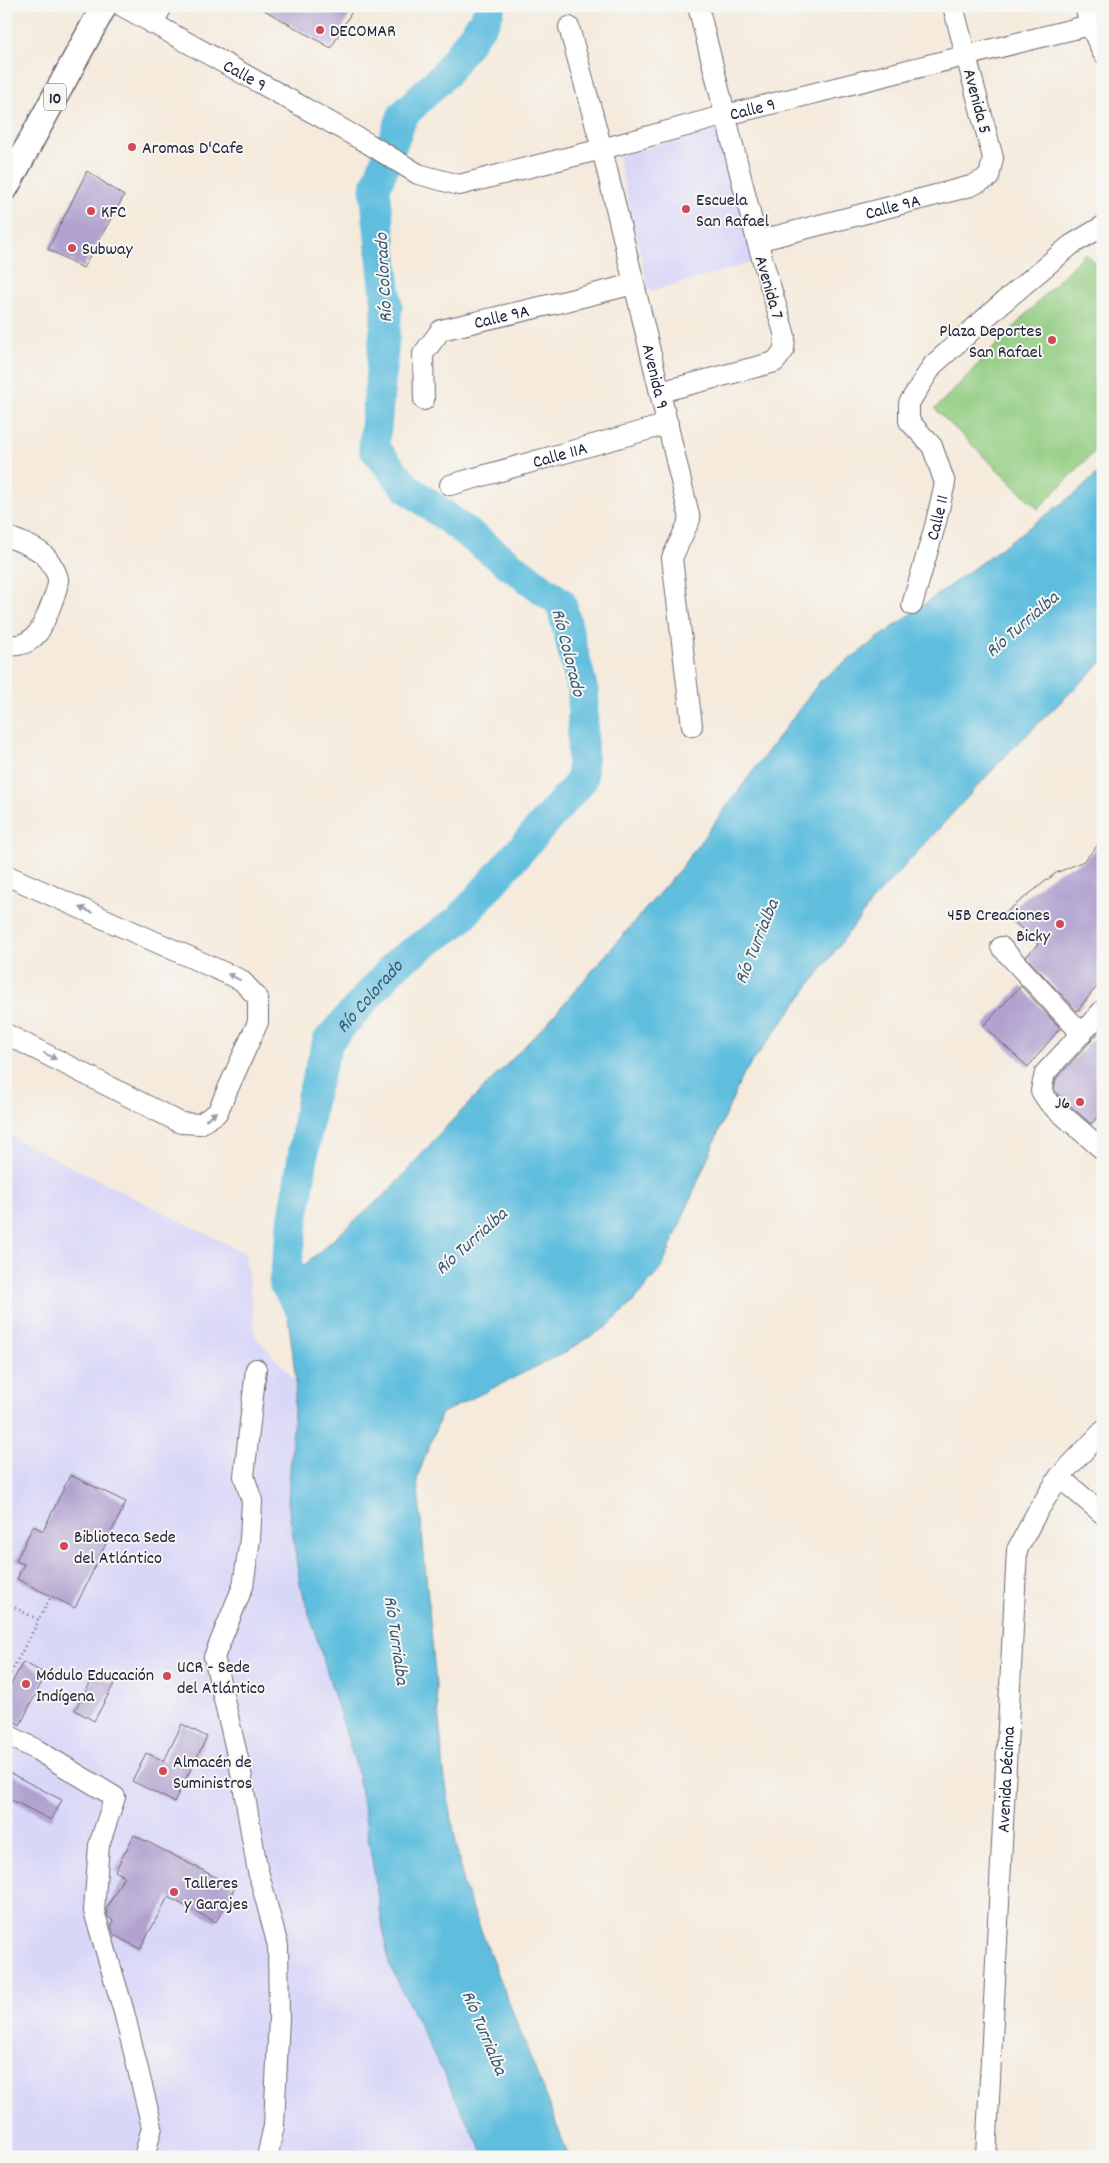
<svg xmlns="http://www.w3.org/2000/svg" width="1109" height="2163" font-family="Dekko,sans-serif">
<style>
.built{fill:#d9d7f8}
.green{fill:#91cc80;stroke:#5a775e}
.water{fill:#5fbede;stroke:#40708c}
.lines{fill:none;stroke-linecap:round;stroke-linejoin:round}
.river{stroke:#5fbede;stroke-width:31}
.building{fill:#b0a1cf}
.minor-casing{stroke:#6c6873;stroke-width:22}
.major-casing{stroke:#6c6873;stroke-width:28}
.path{stroke:#6c6873;stroke-width:3;stroke-dasharray:1 4;stroke-linecap:butt}
.minor{stroke:#fff;stroke-width:20}
.major{stroke:#fff;stroke-width:25}
.oneway{fill:#9c9ca7}
.poi-dot{fill:#d1495b;stroke:#f6f6f2;stroke-width:2}
.labels{text-anchor:middle;stroke-width:4;stroke-linejoin:round;paint-order:stroke}
.shield{fill:#f6f6f2;stroke:#626272;stroke-width:1}
.shield-label{font-size:16px;font-weight:bold;fill:#22223b}
.poi-label{font-size:18px;fill:#22223b;stroke:#f6f6f2;text-anchor:start}
.street-label{font-size:18px;fill:#22223b;stroke:#f6f6f2}
.water-label{font-size:19px;font-style:italic;fill:#375974;stroke:#f6f6f2}
</style>
<rect width="100%" height="100%" fill="#f6f6f2"/>
<filter id="ink" filterUnits="userSpaceOnUse"><feTurbulence type="fractalNoise" baseFrequency=".02" numOctaves="2"/><feDisplacementMap in="SourceGraphic" scale="10" xChannelSelector="R" yChannelSelector="G"/><feConvolveMatrix kernelMatrix="1 2 1 2 8 2 1 2 1" color-interpolation-filters="sRGB"/></filter>
<filter id="wash" filterUnits="userSpaceOnUse"><feTurbulence type="fractalNoise" baseFrequency=".0096" numOctaves="4" result="noise"/><feDisplacementMap in="SourceGraphic" scale="20" xChannelSelector="R" yChannelSelector="G"/><feGaussianBlur stdDeviation="1.12" result="paint"/><feColorMatrix in="noise" values="0 0 0 0 0 0 0 0 0 0 0 0 0 0 0 0 0 1.4 0 .05"/><feComposite in="paint" operator="in"/></filter>
<g filter="url(#wash)">
<rect width="100%" height="100%" fill="#f5eadb"/>
<!-- built -->
<g class="built">
<path d="M723,126L755,262L649,292L618,156Z"/>
<path d="M6,1134L245,1253L256,1337L296,1381L288,1502L300,1584L357,1769L486,2157H6Z"/>
</g>
<!-- green -->
<path class="green" d="M1085,253L1103,271V443L1038,509L935,409Z"/>
<!-- water -->
<path class="water" d="M1103,468V661L1010,751L873,900L742,1076L662,1267L634,1301L609,1325L564,1353L442,1413L417,1478L444,1773L463,1884L569,2157H485L389,1964L357,1769L300,1584L288,1502L296,1381L284,1283L393,1187L442,1131L548,1022L680,869L821,680L1080,490Z"/>
<g class="lines">
<!-- river -->
<path class="river" id="s1" d="M307,1319L284,1283L312,1096L328,1041L397,963L459,920L582,780L583,691L561,603L406,487L374,448L387,307L375,189L403,115L445,74L486,18L490,6"/>
</g>
<g id="blocks">
<!-- building -->
<g class="building">
<path d="M257,6H355L331,48Z"/>
<path d="M87,171L124,196L83,268L48,249Z"/>
<path d="M1103,839V979L1077,1011L1026,957L1038,944L1005,913L1056,873L1084,861Z"/>
<path d="M1021,986L1060,1028L1028,1067L983,1026Z"/>
<path d="M1103,1028V1111L1091,1124L1058,1095L1054,1089L1056,1079Z"/>
<path d="M70,1475L126,1502L75,1608L17,1579L24,1564L16,1561L33,1526L43,1531Z"/>
<path d="M23,1662L46,1674L20,1725L6,1717V1694Z"/>
<path d="M95,1674L114,1684L94,1721L75,1710Z"/>
<path d="M182,1724L207,1737L174,1802L132,1781L146,1753L164,1761Z"/>
<path d="M6,1771L62,1800L51,1820L6,1797Z"/>
<path d="M134,1835L235,1887L216,1922L168,1897L140,1949L114,1935L111,1925L113,1920L108,1917L106,1910L124,1876L115,1871Z"/>
</g>
</g>
</g>
<g filter="url(#ink)">
<use href="#blocks" fill-opacity="0" stroke="#6c6873" stroke-width="1"/>
<g class="lines">
<!-- minor casing -->
<g class="minor-casing">
<g id="minor">
<path id="s2" d="M122,6L369,144L418,174L459,185L602,149L726,115L1090,25"/>
<path d="M1085,6L1090,25L1103,53"/>
<path d="M153,24L162,6"/>
<path id="s3" d="M569,27L602,149L690,519L672,558L692,726"/>
<path id="s4" d="M757,241L971,186L989,177L993,158L953,6"/>
<path d="M660,392L775,362L784,350L785,336L757,241L698,6"/>
<path id="s5" d="M424,400L423,354L441,330L566,301L634,284"/>
<path id="s6" d="M450,485L668,424"/>
<path d="M6,536C20,542 37,547 47,558C51,563 57,573 58,579C59,588 43,627 37,634C29,643 18,647 6,645"/>
<path id="s7" d="M912,605L935,526L945,483L932,446L909,421V403L933,365L1001,304L1071,245L1103,226"/>
<path d="M6,875L241,980L258,998V1022L217,1113L200,1124L181,1123L6,1034"/>
<path d="M1001,947L1082,1034"/>
<path d="M1103,1010L1045,1073L1041,1091L1049,1103L1103,1150"/>
<path d="M256,1369L244,1476L252,1501L250,1539L243,1586L214,1657L240,1767L257,1867L278,1946L279,2017L274,2126L267,2157"/>
<path d="M1059,1477L1103,1514"/>
<path d="M6,1734L37,1750L115,1797L99,1845L94,1911L124,2012L152,2127L144,2157"/>
<path id="s8" d="M986,2157L1017,1550L1036,1514L1059,1477L1103,1431"/>
</g>
</g>
<!-- major casing -->
<g class="major-casing">
<path id="major" d="M6,187L104,6"/>
</g>
<!-- path -->
<g class="path">
<path d="M6,1603L39,1620L51,1596"/>
<path d="M6,1682L39,1620"/>
</g>
<!-- minor -->
<use href="#minor" class="minor"/>
<!-- major -->
<use href="#major" class="major"/>
</g>
<!-- one-way arrows -->
<defs><path id="oneway-solid" d="M-6-.8H1V-3.2L6.5 0L1 3.2V.8H-6Z" transform="scale(1.25)"/></defs>
<g class="oneway">
<use href="#oneway-solid" transform="translate(86 910) rotate(-156)"/>
<use href="#oneway-solid" transform="translate(234 977) rotate(-154)"/>
<use href="#oneway-solid" transform="translate(50 1056) rotate(27)"/>
<use href="#oneway-solid" transform="translate(211 1116) rotate(-37)"/>
</g>
</g>
<!-- markers -->
<g class="poi-dot">
<circle cx="320" cy="30" r="5"/>
<circle cx="132" cy="147" r="5"/>
<circle cx="686" cy="209" r="5"/>
<circle cx="91" cy="211" r="5"/>
<circle cx="72" cy="248" r="5"/>
<circle cx="1052" cy="340" r="5"/>
<circle cx="1060" cy="924" r="5"/>
<circle cx="1080" cy="1102" r="5"/>
<circle cx="64" cy="1546" r="5"/>
<circle cx="167" cy="1676" r="5"/>
<circle cx="26" cy="1684" r="5"/>
<circle cx="163" cy="1771" r="5"/>
<circle cx="174" cy="1892" r="5"/>
</g>
<g class="labels">
<!-- shield labels -->
<rect class="shield" x="44" y="83.5" width="22" height="27" rx="4"/>
<g class="shield-label">
<text x="55" y="103">10</text>
</g>
<!-- poi labels -->
<g class="poi-label">
<text x="330" y="36">DECOMAR</text>
<text x="142" y="153">Aromas D'Cafe</text>
<text x="696" y="205">Escuela<tspan x="696" dy="21">San Rafael</tspan></text>
<text x="101" y="217">KFC</text>
<text x="82" y="254">Subway</text>
<text x="1042" y="336" text-anchor="end">Plaza Deportes<tspan x="1042" dy="21">San Rafael</tspan></text>
<text x="1050" y="920" text-anchor="end">45B Creaciones<tspan x="1050" dy="21">Bicky</tspan></text>
<text x="1070" y="1108" text-anchor="end">J6</text>
<text x="74" y="1542">Biblioteca Sede<tspan x="74" dy="21">del Atlántico</tspan></text>
<text x="177" y="1672">UCR - Sede<tspan x="177" dy="21">del Atlántico</tspan></text>
<text x="36" y="1680">Módulo Educación<tspan x="36" dy="21">Indígena</tspan></text>
<text x="173" y="1767">Almacén de<tspan x="173" dy="21">Suministros</tspan></text>
<text x="184" y="1888">Talleres<tspan x="184" dy="21">y Garajes</tspan></text>
</g>
<!-- street labels -->
<g class="street-label">
<text dy="6" stroke="none"><textPath href="#s2" startOffset="141">Calle 9</textPath></text>
<text transform="translate(978 101) rotate(75)" y="6">Avenida 5</text>
<text dy="6" stroke="none"><textPath href="#s2" startOffset="686">Calle 9</textPath></text>
<text dy="6" stroke="none"><textPath href="#s4" startOffset="140">Calle 9A</textPath></text>
<text transform="translate(770 287) rotate(74)" y="6">Avenida 7</text>
<text dy="6" stroke="none"><textPath href="#s5" startOffset="138">Calle 9A</textPath></text>
<text dy="6" stroke="none"><textPath href="#s3" startOffset="360">Avenida 9</textPath></text>
<text dy="6" stroke="none"><textPath href="#s6" startOffset="114">Calle 11A</textPath></text>
<text dy="6" stroke="none"><textPath href="#s7" startOffset="91">Calle 11</textPath></text>
<text dy="6" stroke="none"><textPath href="#s8" startOffset="378">Avenida Décima</textPath></text>
</g>
<!-- water labels -->
<g class="water-label">
<text transform="translate(382 278) rotate(-93)" y="7">Río Colorado</text>
<text transform="translate(1021 623) rotate(-41)" y="7">Río Turrialba</text>
<text transform="translate(570 652) rotate(76)" y="7">Río Colorado</text>
<text transform="translate(755 941) rotate(-68)" y="7">Río Turrialba</text>
<text dy="7" stroke="none"><textPath href="#s1" startOffset="350">Río Colorado</textPath></text>
<text transform="translate(470 1240) rotate(-42)" y="7">Río Turrialba</text>
<text transform="translate(398 1640) rotate(82)" y="7">Río Turrialba</text>
<text transform="translate(486 2032) rotate(67)" y="7">Río Turrialba</text>
</g>
</g>
<!-- margin -->
<rect width="1109" height="2163" fill="none" stroke="#f6f6f2" stroke-width="25"/>
</svg>
